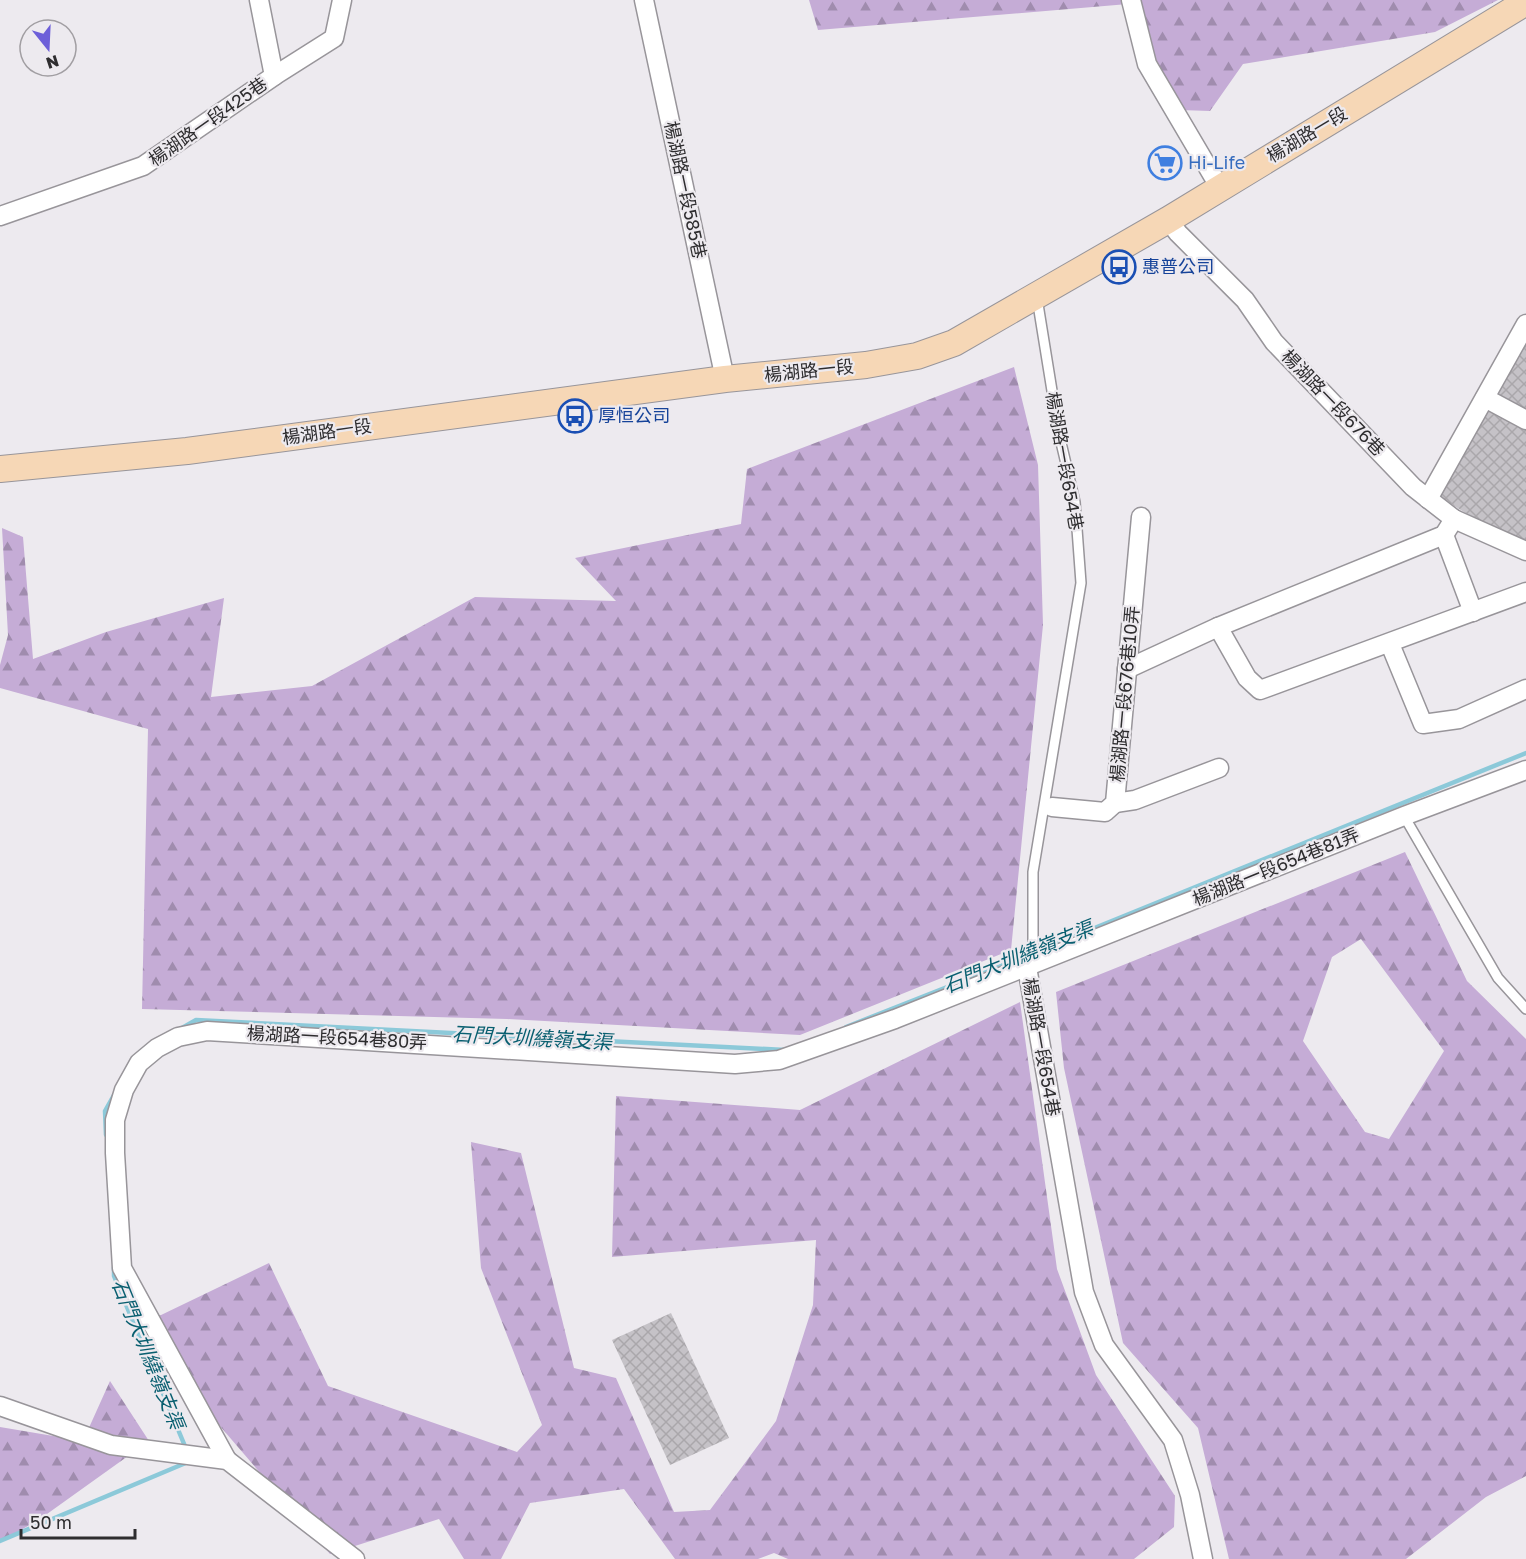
<svg xmlns="http://www.w3.org/2000/svg" width="1526" height="1559" font-family="'Golos Text','Noto Sans TC',sans-serif">
<style>
.forest{fill:url(#forest-firs);fill-rule:evenodd}
.lines{fill:none;stroke-linecap:round;stroke-linejoin:round}
.stream{stroke:#8cc9d9;stroke-width:4.5}
.building{fill:url(#building-cross-hatch)}
.lane-casing{stroke:#98959a;stroke-width:12}
.street-casing{stroke:#98959a;stroke-width:21}
.secondary-casing{stroke:#98959a;stroke-width:28}
.lane{stroke:#fff;stroke-width:9}
.street{stroke:#fff;stroke-width:18}
.secondary{stroke:#f6d7b6;stroke-width:26}
.labels{text-anchor:middle;stroke-width:4.5;stroke-linejoin:round;paint-order:stroke}
.street-label{font-size:18px;fill:#2e2d2f;stroke:#edeaef}
.shop-label{font-size:18px;fill:#366cbe;stroke:#edeaef;text-anchor:start}
.transit-label{font-size:18px;fill:#164399;stroke:#edeaef;text-anchor:start}
.water-label{font-size:20px;font-style:italic;fill:#095f70;stroke:#edeaef}
</style>
<defs>
<pattern id="forest-firs" width="22" height="20" patternUnits="userSpaceOnUse" patternTransform="scale(1.5)"><rect width="22" height="20" fill="#c5acd6"/><path d="M5 1l3.5 6h-7zM16 11l3.5 6h-7z" fill="#a08cae"/></pattern>
<pattern id="building-cross-hatch" width="8" height="8" patternUnits="userSpaceOnUse" patternTransform="scale(1.5)"><rect width="8" height="8" fill="#c5c2c7"/><path d="M0 0l8 8M0 8l8-8" fill="none" stroke="#aaa7ab"/></pattern>
</defs>
<rect width="100%" height="100%" fill="#edeaef"/>
<!-- forest -->
<g class="forest">
<path d="M809,0H1498L1435,32L1243,64L1210,111L1180,110L1128,4L818,30Z"/>
<path d="M1014,367L1038,465L1043,625L1011,950L800,1035L507,1019L142,1009L148,729L0,688V665L8,635L2,528L23,537L33,659L106,632L224,598L211,697L312,686L475,597L616,601L575,558L741,524L747,469Z"/>
<path d="M1405,852L1467,981L1526,1039V1476L1486,1497L1406,1559H1229L1198,1428L1123,1343L1064,1068L1056,992ZM1361,939L1444,1051L1389,1139L1365,1132L1303,1041L1332,957Z"/>
<path d="M1020,1002L1057,1269L1096,1375L1175,1496L1174,1527L1134,1559H788L774,1553L758,1559H675L624,1489L530,1503L501,1559H464L439,1519L330,1554L201,1404L159,1316L269,1263L328,1386L517,1452L542,1425L481,1268L471,1142L521,1153L574,1368L616,1378L674,1512L710,1510L776,1421L813,1305L816,1240L612,1257L616,1096L800,1110Z"/>
<path d="M110,1381L149,1441L40,1519L0,1542V1427L83,1441Z"/>
</g>
<g class="lines">
<!-- stream -->
<g class="stream">
<path d="M1033,953L1526,753"/>
<path d="M846,1027L1026,956"/>
<path d="M182,1028L196,1020L785,1050"/>
<path d="M106,1135L105,1111L114,1095"/>
<path d="M114,1267V1276L187,1451"/>
<path d="M0,1541L188,1462"/>
</g>
</g>
<!-- building -->
<g class="building">
<path d="M1526,326V549L1518,547L1433,492Z"/>
<path d="M671,1313L729,1438L670,1465L612,1340Z"/>
</g>
<g class="lines">
<!-- lane casing -->
<g class="lane-casing">
<g id="lane">
<path d="M1404,816L1498,978L1526,1009"/>
<path d="M1033,957V872L1081,583L1075,502L1059,434L1037,298"/>
</g>
</g>
<!-- street casing -->
<g class="street-casing">
<g id="street">
<path d="M644,0L725,379"/>
<path d="M1131,0L1147,64L1220,188"/>
<path d="M274,76L334,38L342,0"/>
<path d="M0,216L143,166L274,76L259,0"/>
<path d="M1168,220L1178,233L1245,300L1274,342L1413,487L1454,519L1526,551"/>
<path d="M1485,398L1526,420"/>
<path d="M1428,499L1526,324"/>
<path d="M1444,535L1473,612"/>
<path d="M1218,627L1247,678L1260,690L1526,592"/>
<path d="M1390,644L1423,724L1459,719L1526,689"/>
<path d="M1127,669L1218,627L1444,535L1454,519"/>
<path d="M1115,803L1135,800L1219,768"/>
<path d="M1052,807L1105,812L1115,803L1141,517"/>
<path d="M1033,957L1027,967L1084,1292L1104,1345L1173,1440L1190,1495L1203,1559"/>
<path d="M0,1406L111,1445L227,1460L355,1559"/>
<path d="M227,1460L122,1268L115,1153V1120L124,1090L139,1063L157,1048L178,1037L207,1031L735,1064L779,1060L895,1019L1404,816L1526,770"/>
</g>
</g>
<!-- secondary casing -->
<g class="secondary-casing">
<path id="secondary" d="M0,469L187,451L725,379L866,365L917,356L954,343L1168,220L1526,2"/>
</g>
<!-- lane -->
<use href="#lane" class="lane"/>
<!-- street -->
<use href="#street" class="street"/>
<!-- secondary -->
<use href="#secondary" class="secondary"/>
</g>
<!-- icons -->
<defs>
<g id="supermarket-ring" transform="scale(1.725)"><circle r="9.5" fill="#edeaef" stroke="#3f7fe0" stroke-width="1.5"/><path d="M-6-5.5h2.5l.6 2H6L4.5 2H-2.5L-4.4-4H-6ZM-1.5 3.2a1.3 1.3 0 1 0 .1 0ZM3 3.2a1.3 1.3 0 1 0 .1 0Z" fill="#3f7fe0"/></g>
<g id="bus-ring" transform="scale(1.725)"><circle r="9.5" fill="#edeaef" stroke="#1a4fb4" stroke-width="1.5"/><path d="M-5-6H5V4H4V6H2V4H-2V6H-4V4H-5ZM-3.5-4V0h7V-4ZM-3.5 1.2v1.5H-2V1.2ZM2 1.2v1.5H3.5V1.2Z" fill="#1a4fb4"/></g>
</defs>
<g fill-rule="evenodd">
<use href="#supermarket-ring" x="1165" y="163"/>
<use href="#bus-ring" x="1119" y="267"/>
<use href="#bus-ring" x="575" y="416"/>
</g>
<g class="labels">
<!-- street labels -->
<g class="street-label">
<text transform="translate(208 122) rotate(-35)" y="6">楊湖路一段425巷</text>
<text transform="translate(1307 135) rotate(-31)" y="6">楊湖路一段</text>
<text transform="translate(685 190) rotate(78)" y="6">楊湖路一段585巷</text>
<text transform="translate(809 371) rotate(-6)" y="6">楊湖路一段</text>
<text transform="translate(1333 403) rotate(46)" y="6">楊湖路一段676巷</text>
<text transform="translate(327 432) rotate(-8)" y="6">楊湖路一段</text>
<text transform="translate(1064 461) rotate(80)" y="6">楊湖路一段654巷</text>
<text transform="translate(1125 694) rotate(-85)" y="6">楊湖路一段676巷10弄</text>
<text transform="translate(1276 867) rotate(-22)" y="6">楊湖路一段654巷81弄</text>
<text transform="translate(337 1038) rotate(3)" y="6">楊湖路一段654巷80弄</text>
<text transform="translate(1041 1047) rotate(80)" y="6">楊湖路一段654巷</text>
</g>
<!-- shop labels -->
<g class="shop-label">
<text x="1188" y="169">Hi-Life</text>
</g>
<!-- transit labels -->
<g class="transit-label">
<text x="1142" y="273">惠普公司</text>
<text x="598" y="422">厚恒公司</text>
</g>
<!-- water labels -->
<g class="water-label">
<text transform="translate(1018 957) rotate(-22)" y="7">石門大圳繞嶺支渠</text>
<text transform="translate(532 1038) rotate(3)" y="7">石門大圳繞嶺支渠</text>
<text transform="translate(148 1354) rotate(68)" y="7">石門大圳繞嶺支渠</text>
</g>
</g>
<!-- north arrow -->
<g transform="translate(48 48) rotate(162)"><circle r="28" fill="#edeaef" stroke="#a19ea2" stroke-width="1.5"/>
<path d="M0-4.5L10 22L0 15L-10 22Z" fill="#6d5fd9"/>
<text y="-9" font-size="16" font-weight="bold" text-anchor="middle" fill="#2e2d2f">N</text>
</g>
<!-- scale -->
<path d="M21 1529v9h114v-9" fill="none" stroke="#2e2d2f" stroke-width="3"/>
<text x="30" y="1529" font-size="18" fill="#2e2d2f" stroke="#edeaef" stroke-width="4.5" paint-order="stroke">50 m</text>
</svg>
